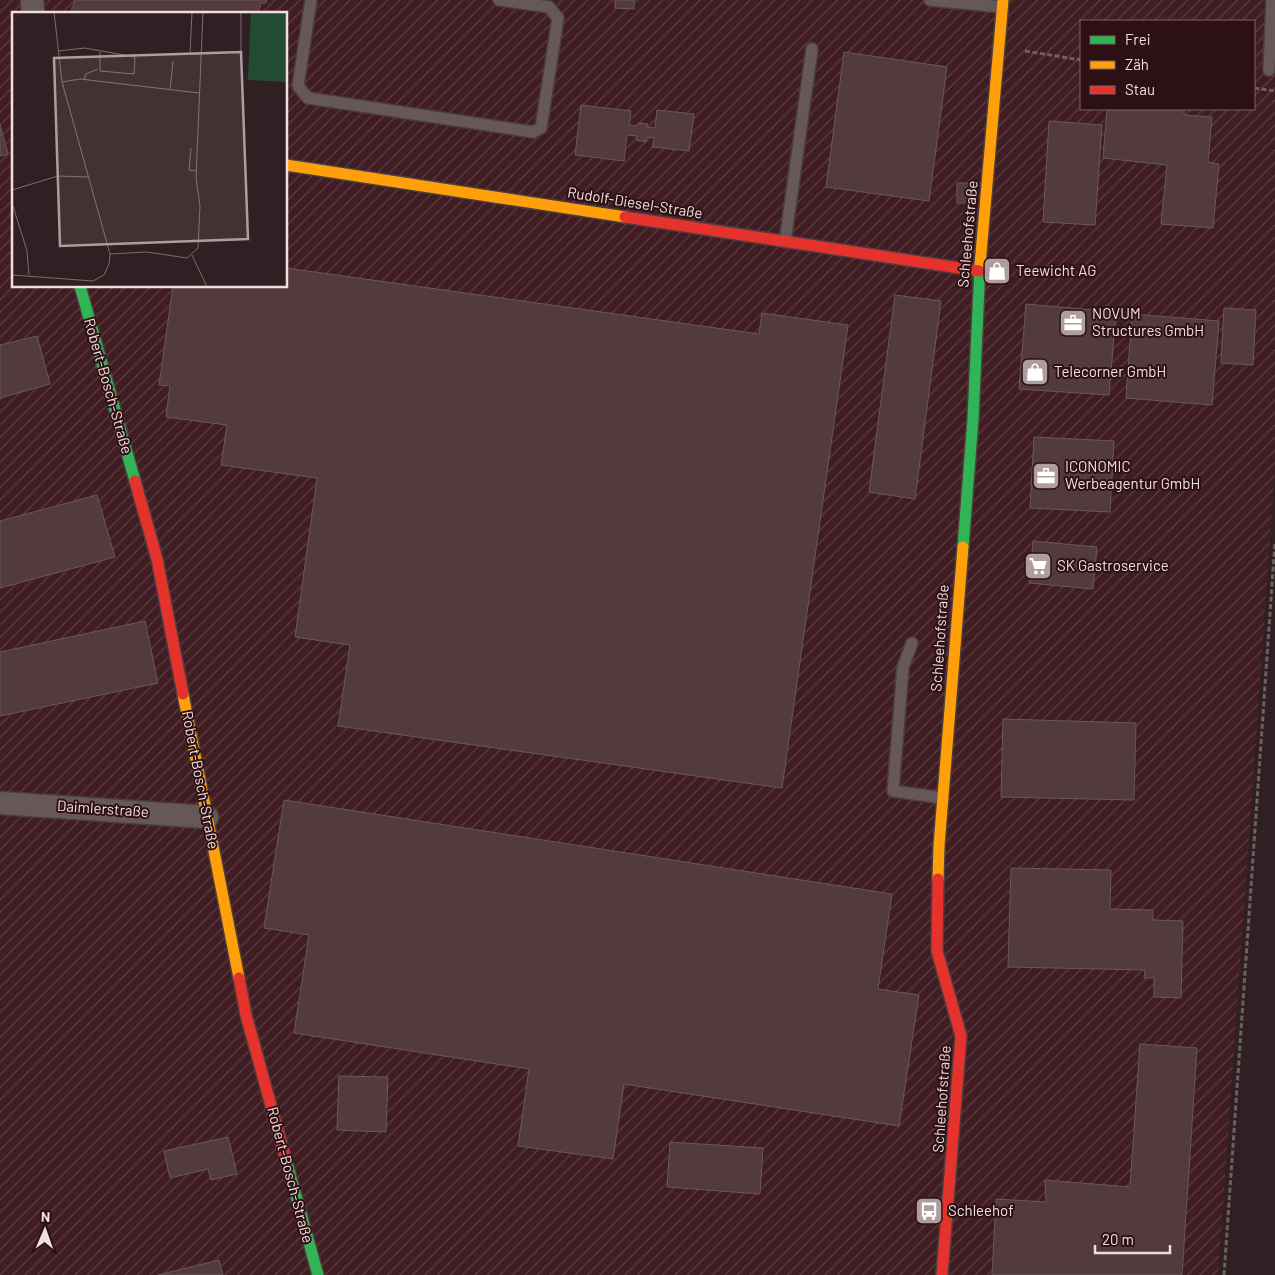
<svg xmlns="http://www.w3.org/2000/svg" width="1275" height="1275" font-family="Barlow,sans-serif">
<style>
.industrial{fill:url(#industrial-furrows);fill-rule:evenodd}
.building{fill:#523a3e;stroke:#68595b}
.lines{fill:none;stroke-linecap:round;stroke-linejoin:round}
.lane-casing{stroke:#4c3d3f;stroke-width:14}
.street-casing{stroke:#4c3d3f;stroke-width:25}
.fast-casing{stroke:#4c3d3f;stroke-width:14}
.slow-casing{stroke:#4c3d3f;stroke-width:14}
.jam-casing{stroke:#4c3d3f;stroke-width:14}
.path{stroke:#6c6061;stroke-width:3;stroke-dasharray:5 2.5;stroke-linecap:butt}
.lane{stroke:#665859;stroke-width:11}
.street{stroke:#665859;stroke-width:22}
.fast{stroke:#30b455;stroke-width:11}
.slow{stroke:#ff9f0a;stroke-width:11}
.jam{stroke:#e5322d;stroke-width:11}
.labels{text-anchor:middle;stroke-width:4;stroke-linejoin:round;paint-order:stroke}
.street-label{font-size:15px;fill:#f3dedf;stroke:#2d1014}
.poi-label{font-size:15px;fill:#f3dedf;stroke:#2d1014;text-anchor:start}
.inset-road{fill:none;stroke:#7f6c6e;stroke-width:1}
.view{fill:#af9c9d;fill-opacity:0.15;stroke:#af9c9d;stroke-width:2.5}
.inset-edge{fill:none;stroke:#f3dedf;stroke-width:2.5}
</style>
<defs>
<pattern id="industrial-furrows" width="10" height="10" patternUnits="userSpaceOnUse" patternTransform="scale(1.25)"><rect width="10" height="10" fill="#401d22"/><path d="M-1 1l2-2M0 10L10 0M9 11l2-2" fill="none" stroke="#5c3d42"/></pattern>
</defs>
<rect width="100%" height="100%" fill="#312023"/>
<!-- industrial -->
<path class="industrial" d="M0,0H1275V467L1218,1275H0ZM14,14H286V286H14ZM1081,21H1254V109H1081Z"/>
<!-- building -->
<g class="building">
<path d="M75,0H267L266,3H261L258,14H70Z"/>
<path d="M615,0H634V9L615,8Z"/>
<path d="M844,52L947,67L929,201L826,187Z"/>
<path d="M581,105L631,111L629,125L637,126L638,123L648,124L647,127L655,128L657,110L694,114L689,151L652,147L654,138L647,137L646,142L636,140L637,136L627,135L624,161L575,155Z"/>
<path d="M1107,109H1184V115L1212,117L1208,162L1219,164L1213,228L1161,224L1167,165L1103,158Z"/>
<path d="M1049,121L1102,125L1095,225L1043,222Z"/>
<path d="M0,125L8,154L0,156Z"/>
<path d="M957,183H970L969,203H957Z"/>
<path d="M286,268L759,334L762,313L848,325L782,788L338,726L350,645L295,637L317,478L221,465L227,425L166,417L170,386L159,385L173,286H286Z"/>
<path d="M895,295L941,301L915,499L869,492Z"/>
<path d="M1026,304L1116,312L1109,395L1019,389Z"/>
<path d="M1224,308L1256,310L1253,365L1221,363Z"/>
<path d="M1132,314L1219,321L1212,405L1126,398Z"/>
<path d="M37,336L50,384L0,398V345Z"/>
<path d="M1034,437L1114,441L1110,512L1030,508Z"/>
<path d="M97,495L115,557L0,588V521Z"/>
<path d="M1033,541L1097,547L1093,589L1029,583Z"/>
<path d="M145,621L158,683L0,716V652Z"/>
<path d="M1003,719L1136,723L1134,800L1001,797Z"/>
<path d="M284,800L892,894L878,989L919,995L899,1126L624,1084L613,1159L518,1146L529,1069L294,1033L309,935L264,928Z"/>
<path d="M1011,868L1111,870L1110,909L1153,910V920L1183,921L1181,998L1154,997V978H1144L1145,970L1008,967Z"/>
<path d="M1140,1044L1197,1048L1182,1275H992L996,1199L1046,1202L1045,1180L1130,1187Z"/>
<path d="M339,1076L388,1077L386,1132L337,1130Z"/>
<path d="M228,1137L237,1174L211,1180L208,1169L170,1178L164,1151Z"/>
<path d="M670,1142L763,1148L760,1194L667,1187Z"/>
<path d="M219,1260L223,1275H158Z"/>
</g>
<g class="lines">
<!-- lane casing -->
<g class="lane-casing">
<g id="lane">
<path d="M311,0L298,86L308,98L533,132L541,128L558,18L549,7L499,0"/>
<path d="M930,0L1002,7"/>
<path d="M1269,70L1272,0"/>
<path d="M785,242L812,49"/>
<path d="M912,643L903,667L893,791L943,798"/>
</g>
</g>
<!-- street casing -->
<g class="street-casing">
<g id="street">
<path d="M32,0L33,14"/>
<path d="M0,803L207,817"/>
</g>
</g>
<!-- fast casing -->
<g class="fast-casing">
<g id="fast">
<path d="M80,286L135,481"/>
<path d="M963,547L973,419L980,265"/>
<path d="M286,1160L318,1275"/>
</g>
</g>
<!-- slow casing -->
<g class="slow-casing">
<g id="slow">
<path d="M286,165L625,217"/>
<path d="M980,265L1003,0"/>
<path d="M183,694L239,978"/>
<path d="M938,879L939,846L963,547"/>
</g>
</g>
<!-- jam casing -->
<g class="jam-casing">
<g id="jam">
<path d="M625,217L979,271"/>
<path d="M135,481L157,559L183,694"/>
<path d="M938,879L937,951L961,1036L942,1275"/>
<path d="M239,978L246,1015L286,1160"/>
</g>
</g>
<!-- path -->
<g class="path">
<path d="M1025,51L1081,60"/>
<path d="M1254,88L1275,91"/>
<path d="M1224,1275L1275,542"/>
</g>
<!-- lane -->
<use href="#lane" class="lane"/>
<!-- street -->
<use href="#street" class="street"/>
<!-- fast -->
<use href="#fast" class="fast"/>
<!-- slow -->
<use href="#slow" class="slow"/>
<!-- jam -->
<use href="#jam" class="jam"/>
</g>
<!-- icons -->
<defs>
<g id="shop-square" transform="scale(1.4375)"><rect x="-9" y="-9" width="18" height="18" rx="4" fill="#af9c9d" stroke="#2d1014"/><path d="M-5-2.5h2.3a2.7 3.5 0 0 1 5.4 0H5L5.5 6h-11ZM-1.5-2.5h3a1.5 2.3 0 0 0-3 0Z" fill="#fff"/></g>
<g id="office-square" transform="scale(1.4375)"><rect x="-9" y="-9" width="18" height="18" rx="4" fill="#af9c9d" stroke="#2d1014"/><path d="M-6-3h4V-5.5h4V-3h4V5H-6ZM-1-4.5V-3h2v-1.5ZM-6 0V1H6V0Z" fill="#fff"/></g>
<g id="supermarket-square" transform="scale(1.4375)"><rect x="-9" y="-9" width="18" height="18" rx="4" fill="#af9c9d" stroke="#2d1014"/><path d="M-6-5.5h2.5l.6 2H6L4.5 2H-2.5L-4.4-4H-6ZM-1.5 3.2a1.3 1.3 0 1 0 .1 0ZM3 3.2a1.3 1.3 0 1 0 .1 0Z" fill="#fff"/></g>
<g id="bus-square" transform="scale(1.4375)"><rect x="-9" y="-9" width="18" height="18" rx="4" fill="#af9c9d" stroke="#2d1014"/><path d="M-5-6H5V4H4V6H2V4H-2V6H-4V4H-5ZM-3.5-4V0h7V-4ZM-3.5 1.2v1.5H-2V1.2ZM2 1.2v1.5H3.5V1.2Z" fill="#fff"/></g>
</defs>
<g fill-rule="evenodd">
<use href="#shop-square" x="997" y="271"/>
<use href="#office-square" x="1073" y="323"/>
<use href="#shop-square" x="1035" y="372"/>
<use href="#office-square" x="1046" y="476"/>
<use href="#supermarket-square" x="1038" y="566"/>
<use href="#bus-square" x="929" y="1211"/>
</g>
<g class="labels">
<!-- street labels -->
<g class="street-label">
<text transform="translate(635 203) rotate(9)" y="5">Rudolf-Diesel-Straße</text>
<text transform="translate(968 234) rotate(-85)" y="5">Schleehofstraße</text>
<text transform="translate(108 386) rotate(74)" y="5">Robert-Bosch-Straße</text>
<text transform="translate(940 638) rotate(-86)" y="5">Schleehofstraße</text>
<text transform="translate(200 780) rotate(79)" y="5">Robert-Bosch-Straße</text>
<text transform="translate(103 809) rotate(4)" y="5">Daimlerstraße</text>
<text transform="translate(942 1099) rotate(-86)" y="5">Schleehofstraße</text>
<text transform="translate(290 1175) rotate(75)" y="5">Robert-Bosch-Straße</text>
</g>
<!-- poi labels -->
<g class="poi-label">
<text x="1016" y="276">Teewicht AG</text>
<text x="1092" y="319">NOVUM<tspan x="1092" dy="17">Structures GmbH</tspan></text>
<text x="1054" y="377">Telecorner GmbH</text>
<text x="1065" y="472">ICONOMIC<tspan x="1065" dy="17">Werbeagentur GmbH</tspan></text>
<text x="1057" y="571">SK Gastroservice</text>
<text x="948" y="1216">Schleehof</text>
</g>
</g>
<!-- overview -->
<g transform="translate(12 12)">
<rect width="275" height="275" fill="#312023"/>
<path d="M239,0H275V70L236,68Z" fill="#214c32"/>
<path class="inset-road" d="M180,0L178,42H189M46,39L73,36L123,45L122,62L88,59V40M229,50V0M72,68L74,62L86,57M50,70L68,67L187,81M158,78L161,49M179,136L177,158L184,159M0,178L46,164L76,165M0,191L15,239L17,263M98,242L135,240L175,246L186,236L188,194L184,166L191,0M180,243L195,275M0,263L81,269L92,263L97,252L98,242L50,70L42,0"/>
<path class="view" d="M229,40L236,227L48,234L42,46Z"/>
<rect width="275" height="275" class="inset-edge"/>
</g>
<!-- legend -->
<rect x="1080" y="20" width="175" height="90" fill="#2d1014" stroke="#7c6265"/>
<rect x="1090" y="36" width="25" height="8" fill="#30b455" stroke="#7c6265"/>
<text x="1125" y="45" font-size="15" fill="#f3dedf">Frei</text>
<rect x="1090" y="61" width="25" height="8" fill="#ff9f0a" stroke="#7c6265"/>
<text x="1125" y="70" font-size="15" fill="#f3dedf">Zäh</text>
<rect x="1090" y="86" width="25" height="8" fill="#e5322d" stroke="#7c6265"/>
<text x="1125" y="95" font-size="15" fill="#f3dedf">Stau</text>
<!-- north arrow -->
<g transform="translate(45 1230) rotate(2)" stroke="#2d1014" stroke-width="4" paint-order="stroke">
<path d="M0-4L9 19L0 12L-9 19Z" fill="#f3dedf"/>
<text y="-8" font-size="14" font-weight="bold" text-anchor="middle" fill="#f3dedf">N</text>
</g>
<!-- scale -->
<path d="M1095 1245v8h75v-8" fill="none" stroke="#f3dedf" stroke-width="2.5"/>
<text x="1102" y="1245" font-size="15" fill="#f3dedf" stroke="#2d1014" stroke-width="4" paint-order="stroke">20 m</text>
</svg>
